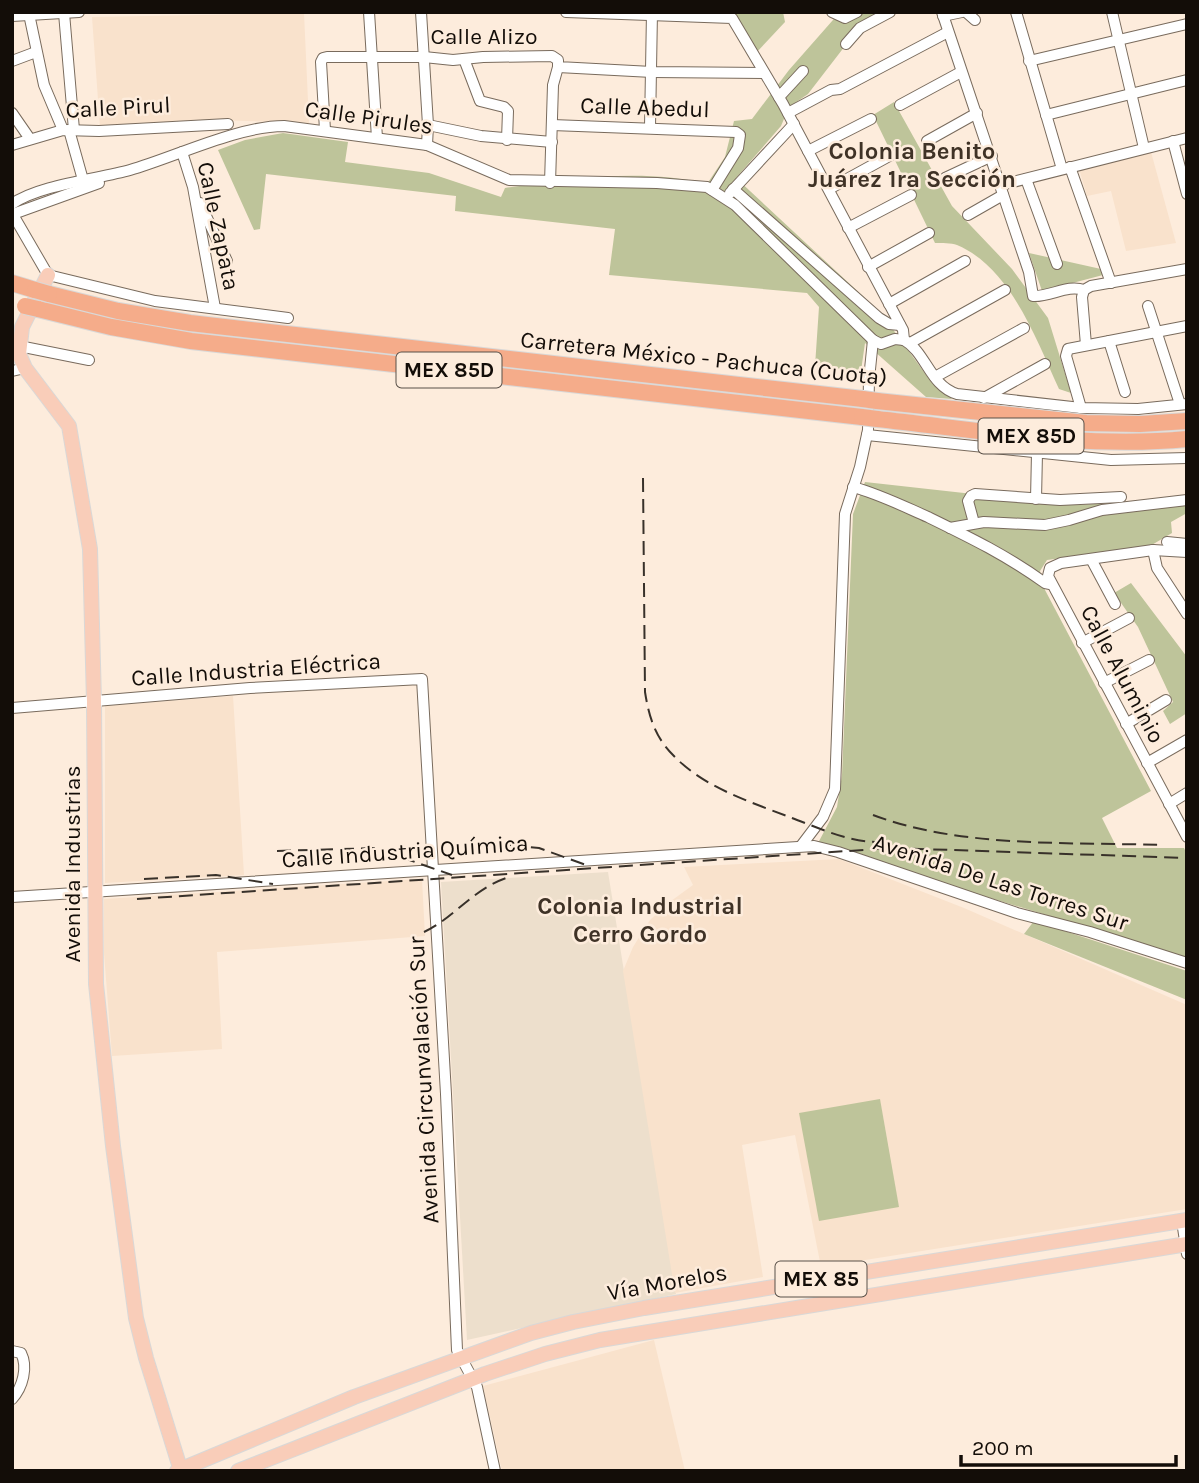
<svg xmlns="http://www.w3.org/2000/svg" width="1199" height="1483" font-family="Karla,sans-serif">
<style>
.commercial{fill:#eddfcc}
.built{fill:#f9e2cc}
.green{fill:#bec49a}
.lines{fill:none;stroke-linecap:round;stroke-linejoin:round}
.minor-casing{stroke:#796b5d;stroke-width:12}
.major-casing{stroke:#d9d8d7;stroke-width:16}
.highway-casing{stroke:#d9d8d7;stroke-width:18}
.minor{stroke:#fff;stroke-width:10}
.major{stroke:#f9cdb9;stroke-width:14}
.highway{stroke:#f5ac8a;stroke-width:16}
.rail{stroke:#38312a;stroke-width:2;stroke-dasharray:14 7;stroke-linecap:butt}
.highway-bridge-casing{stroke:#d9d8d7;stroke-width:18;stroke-linecap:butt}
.highway-bridge{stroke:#f5ac8a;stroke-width:16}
.labels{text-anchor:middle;stroke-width:5;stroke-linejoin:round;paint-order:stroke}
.shield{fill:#fdecdc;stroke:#595048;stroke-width:2}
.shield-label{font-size:21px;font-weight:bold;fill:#130d08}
.street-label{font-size:23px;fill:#130d08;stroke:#fdecdc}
.neighbourhood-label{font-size:24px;font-weight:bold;fill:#3f3226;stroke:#fdecdc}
</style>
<rect width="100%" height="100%" fill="#fdecdc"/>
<!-- commercial -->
<path class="commercial" d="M608,872L676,1294L467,1340L441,882Z"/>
<!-- built -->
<g class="built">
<path d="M304,13L309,123L212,120L100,127L92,17Z"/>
<path d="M1151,152L1176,243L1126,251L1111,191L1087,196L1079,169Z"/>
<path d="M233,696L244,875L105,883V706Z"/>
<path d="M839,859L964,908L1187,1005V1209L821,1267L795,1135L742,1145L763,1277L675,1293L623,971L633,947L650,920L671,901L693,885L684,867Z"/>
<path d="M422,879L425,936L217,952L222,1049L112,1056L104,953V899Z"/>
<path d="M654,1340L685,1471H502L483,1386Z"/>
</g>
<!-- green -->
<g class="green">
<path d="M730,12H783L785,22L756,53Z"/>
<path d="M840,12H877L865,20L808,94L789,107L781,126L736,178L881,313L932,383L952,399L926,397L865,343L861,371L815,366L819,307L807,293L609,275L615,229L455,211L456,196L266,174L260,229L254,230L218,150L245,140L283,133L348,142L345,162L429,173L501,197L505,188C571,179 641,168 707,184L725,157L734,121L752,119L789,70Z"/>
<path d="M894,102L952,206L1012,269L1048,318L1071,393L1059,389C1036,339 1011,268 957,245C951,243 942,243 935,243L873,115Z"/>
<path d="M1029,253L1101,269L1103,275L1042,291Z"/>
<path d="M865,482L1071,505L1187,500V513L1171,522L1172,533L1150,546L1047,560L1040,571L1045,590L1151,791L1102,818L1117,848H1184L1187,854V958L817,845L837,807L842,775L853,514Z"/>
<path d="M1131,583L1187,657V713L1170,724L1163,711L1173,702L1138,627L1114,593Z"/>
<path d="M1034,921L1187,971V1000L1024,934Z"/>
<path d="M880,1099L899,1207L819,1221L799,1113Z"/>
</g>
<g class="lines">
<!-- minor casing -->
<g class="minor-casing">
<g id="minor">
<path d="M369,12L377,138"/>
<path d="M421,12L428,125L427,145"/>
<path d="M566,12L732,18L783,104L903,330L904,340"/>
<path d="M832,12L845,18L857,12"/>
<path d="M942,12L1029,272L1033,296C1051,297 1067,284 1084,290L1091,286L1187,269"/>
<path d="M966,12L975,20"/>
<path d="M1016,12L1062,169"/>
<path d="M1112,12L1144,148"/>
<path d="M64,13L74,130"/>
<path d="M29,14L44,85L63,130"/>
<path d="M12,16L79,12"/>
<path d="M943,16L962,12"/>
<path d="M846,44L860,28L890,12"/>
<path d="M464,59L480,101L504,107L508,111L507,140"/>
<path d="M12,61L36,52"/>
<path d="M1029,61L1187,24"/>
<path d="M779,97L803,71"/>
<path d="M900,105L961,72"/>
<path d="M12,113L30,139"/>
<path d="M788,113L831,90L840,89L948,32"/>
<path d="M1046,115L1187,80"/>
<path d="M428,125L481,136L552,142"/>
<path d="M552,125L736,132L740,135L738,148L712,190"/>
<path d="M650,127L652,12"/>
<path d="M69,130L83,180"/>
<path d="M325,130L321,62L323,58L327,57H424L453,60L483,57L552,56L558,60V67L652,72L764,73"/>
<path d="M927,141L977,113"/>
<path d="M1173,141L1187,194"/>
<path d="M12,145L63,130L99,131L228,124"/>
<path d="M808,151L871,119"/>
<path d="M182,152L193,187L215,308"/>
<path d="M1070,167L1111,283"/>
<path d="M945,178L992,156"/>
<path d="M1026,179L1057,264"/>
<path d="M550,183L553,85L558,67"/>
<path d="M1001,185L1187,138"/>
<path d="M733,189L879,318L889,324L900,325"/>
<path d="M829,189L891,155"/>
<path d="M730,193L794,124"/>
<path d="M200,203L227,261"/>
<path d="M12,204C38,185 98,179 130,170C175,157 238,126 284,126L427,145L509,180L657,183L707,187L735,205L873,340L881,344L895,339L904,340"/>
<path d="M12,213L48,275L155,301L288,318"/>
<path d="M13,214L99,183"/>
<path d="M968,215L1003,195"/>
<path d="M848,228L911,195"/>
<path d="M868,267L929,233"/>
<path d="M1084,290L1082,297L1086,345"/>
<path d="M889,304L965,261"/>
<path d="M1148,306L1180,404"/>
<path d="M904,340C926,352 930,386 957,394L1081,408L1138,409L1187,404"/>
<path d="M1109,341L1125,392"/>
<path d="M910,343L1005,290"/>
<path d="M19,346L89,360"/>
<path d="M12,371L25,368"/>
<path d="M935,377L1024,328"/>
<path d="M984,398L1045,364"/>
<path d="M1081,408L1066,356L1068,349L1187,326"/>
<path d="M867,435L1111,460L1187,458"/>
<path d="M853,487C879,494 903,506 928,517C971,538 1006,555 1045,583L1050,584"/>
<path d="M1036,499L1037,453"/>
<path d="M974,523L968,501L971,496L975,494L1060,500L1121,497"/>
<path d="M950,528L984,522L1045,525L1069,520L1102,510L1187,500"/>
<path d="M1177,548L1169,545L1167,542L1187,544"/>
<path d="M1153,550L1157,568L1187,614"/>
<path d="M1187,552L1153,550L1061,563L1050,568L1048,576L1187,837"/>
<path d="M1091,559L1115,604"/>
<path d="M1082,643L1129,618"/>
<path d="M1104,683L1149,660"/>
<path d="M12,708L250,688L422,679L446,1094L457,1350L477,1387L495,1471"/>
<path d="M1126,724L1166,700"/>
<path d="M1147,763L1187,740"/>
<path d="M1169,804L1187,793"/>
<path d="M801,846L823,817L835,789L845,514L860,467L868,430L869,379L873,340"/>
<path d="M12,897L814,846L838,852L1017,913L1090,932L1187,963"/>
<path d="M1182,1221L1187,1254"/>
<path d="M12,1351L21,1353C28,1367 23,1387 12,1399"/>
</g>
</g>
<!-- major casing -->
<g class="major-casing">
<g id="major">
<path d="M48,275L22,327L19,354L25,368L69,426L90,549L94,702L96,984L113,1146L136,1318L146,1358L181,1471"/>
<path d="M177,1471L354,1397L531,1333L573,1322L644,1308L1187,1220"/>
<path d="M238,1471L485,1374L545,1354L600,1340L1187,1244"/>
</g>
</g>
<!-- highway casing -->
<g class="highway-casing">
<g id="highway">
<path d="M12,283L35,290"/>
<path d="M49,294L118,311L190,323L863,399"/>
<path d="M38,309L111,327L191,341L862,417"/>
<path d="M877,401L1086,423L1140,424L1187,421"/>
<path d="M877,419C979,430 1084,449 1187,439"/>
</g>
</g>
<!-- minor -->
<use href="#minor" class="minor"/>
<!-- major -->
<use href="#major" class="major"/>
<!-- highway -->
<use href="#highway" class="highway"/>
<!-- rail -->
<g class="rail">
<path d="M643,478L645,692C649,717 655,737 673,755C704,788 751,802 792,818C819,828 846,841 875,842"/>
<path d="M873,815C960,848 1069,842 1162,845"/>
<path d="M510,845L539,848L589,866"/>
<path d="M277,851L375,848L452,875"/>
<path d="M144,879L216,875L273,884"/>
<path d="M137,899L892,848L1187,858"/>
<path d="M424,932C454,918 472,890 506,878"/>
</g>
<!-- highway-bridge casing -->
<g class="highway-bridge-casing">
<g id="highway-bridge">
<path d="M35,290L49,294"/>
<path d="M25,306L38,309"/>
<path d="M863,399L877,401"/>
<path d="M862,417L877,419"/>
</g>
</g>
<!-- highway-bridge -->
<use href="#highway-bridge" class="highway-bridge"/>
</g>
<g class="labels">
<!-- shield labels -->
<g class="shield">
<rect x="396.5" y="352.5" width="105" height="35" rx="5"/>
<rect x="978.5" y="418.5" width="105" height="35" rx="5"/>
<rect x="775.5" y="1261.5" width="91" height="35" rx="5"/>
</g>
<g class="shield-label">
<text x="449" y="377">MEX 85D</text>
<text x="1031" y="443">MEX 85D</text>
<text x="821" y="1286">MEX 85</text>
</g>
<!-- street labels -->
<g class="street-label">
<text x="484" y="44">Calle Alizo</text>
<text transform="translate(118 107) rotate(-3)" y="8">Calle Pirul</text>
<text transform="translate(645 107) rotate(2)" y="8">Calle Abedul</text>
<text transform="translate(369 117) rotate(8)" y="8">Calle Pirules</text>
<text transform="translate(219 226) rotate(78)" y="8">Calle Zapata</text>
<text transform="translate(704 358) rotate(6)" y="8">Carretera México - Pachuca (Cuota)</text>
<text transform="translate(256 669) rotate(-4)" y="8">Calle Industria Eléctrica</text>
<text transform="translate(1123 674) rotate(62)" y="8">Calle Aluminio</text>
<text transform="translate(405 851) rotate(-4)" y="8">Calle Industria Química</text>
<text transform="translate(72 864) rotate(-90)" y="8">Avenida Industrias</text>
<text transform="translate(1001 882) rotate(18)" y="8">Avenida De Las Torres Sur</text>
<text transform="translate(423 1080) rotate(-93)" y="8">Avenida Circunvalación Sur</text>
<text transform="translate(667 1282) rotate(-10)" y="8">Vía Morelos</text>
</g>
<!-- neighbourhood labels -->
<g class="neighbourhood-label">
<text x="912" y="159">Colonia Benito<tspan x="912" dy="28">Juárez 1ra Sección</tspan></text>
<text x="640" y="914">Colonia Industrial<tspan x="640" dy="28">Cerro Gordo</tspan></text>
</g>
</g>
<!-- border -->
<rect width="1199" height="1483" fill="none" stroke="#130d08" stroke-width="28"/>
<!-- scale -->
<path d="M961 1455v10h215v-10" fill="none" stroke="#130d08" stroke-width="3.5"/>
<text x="972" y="1455" font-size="21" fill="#130d08" stroke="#fdecdc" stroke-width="5" paint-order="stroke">200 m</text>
</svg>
